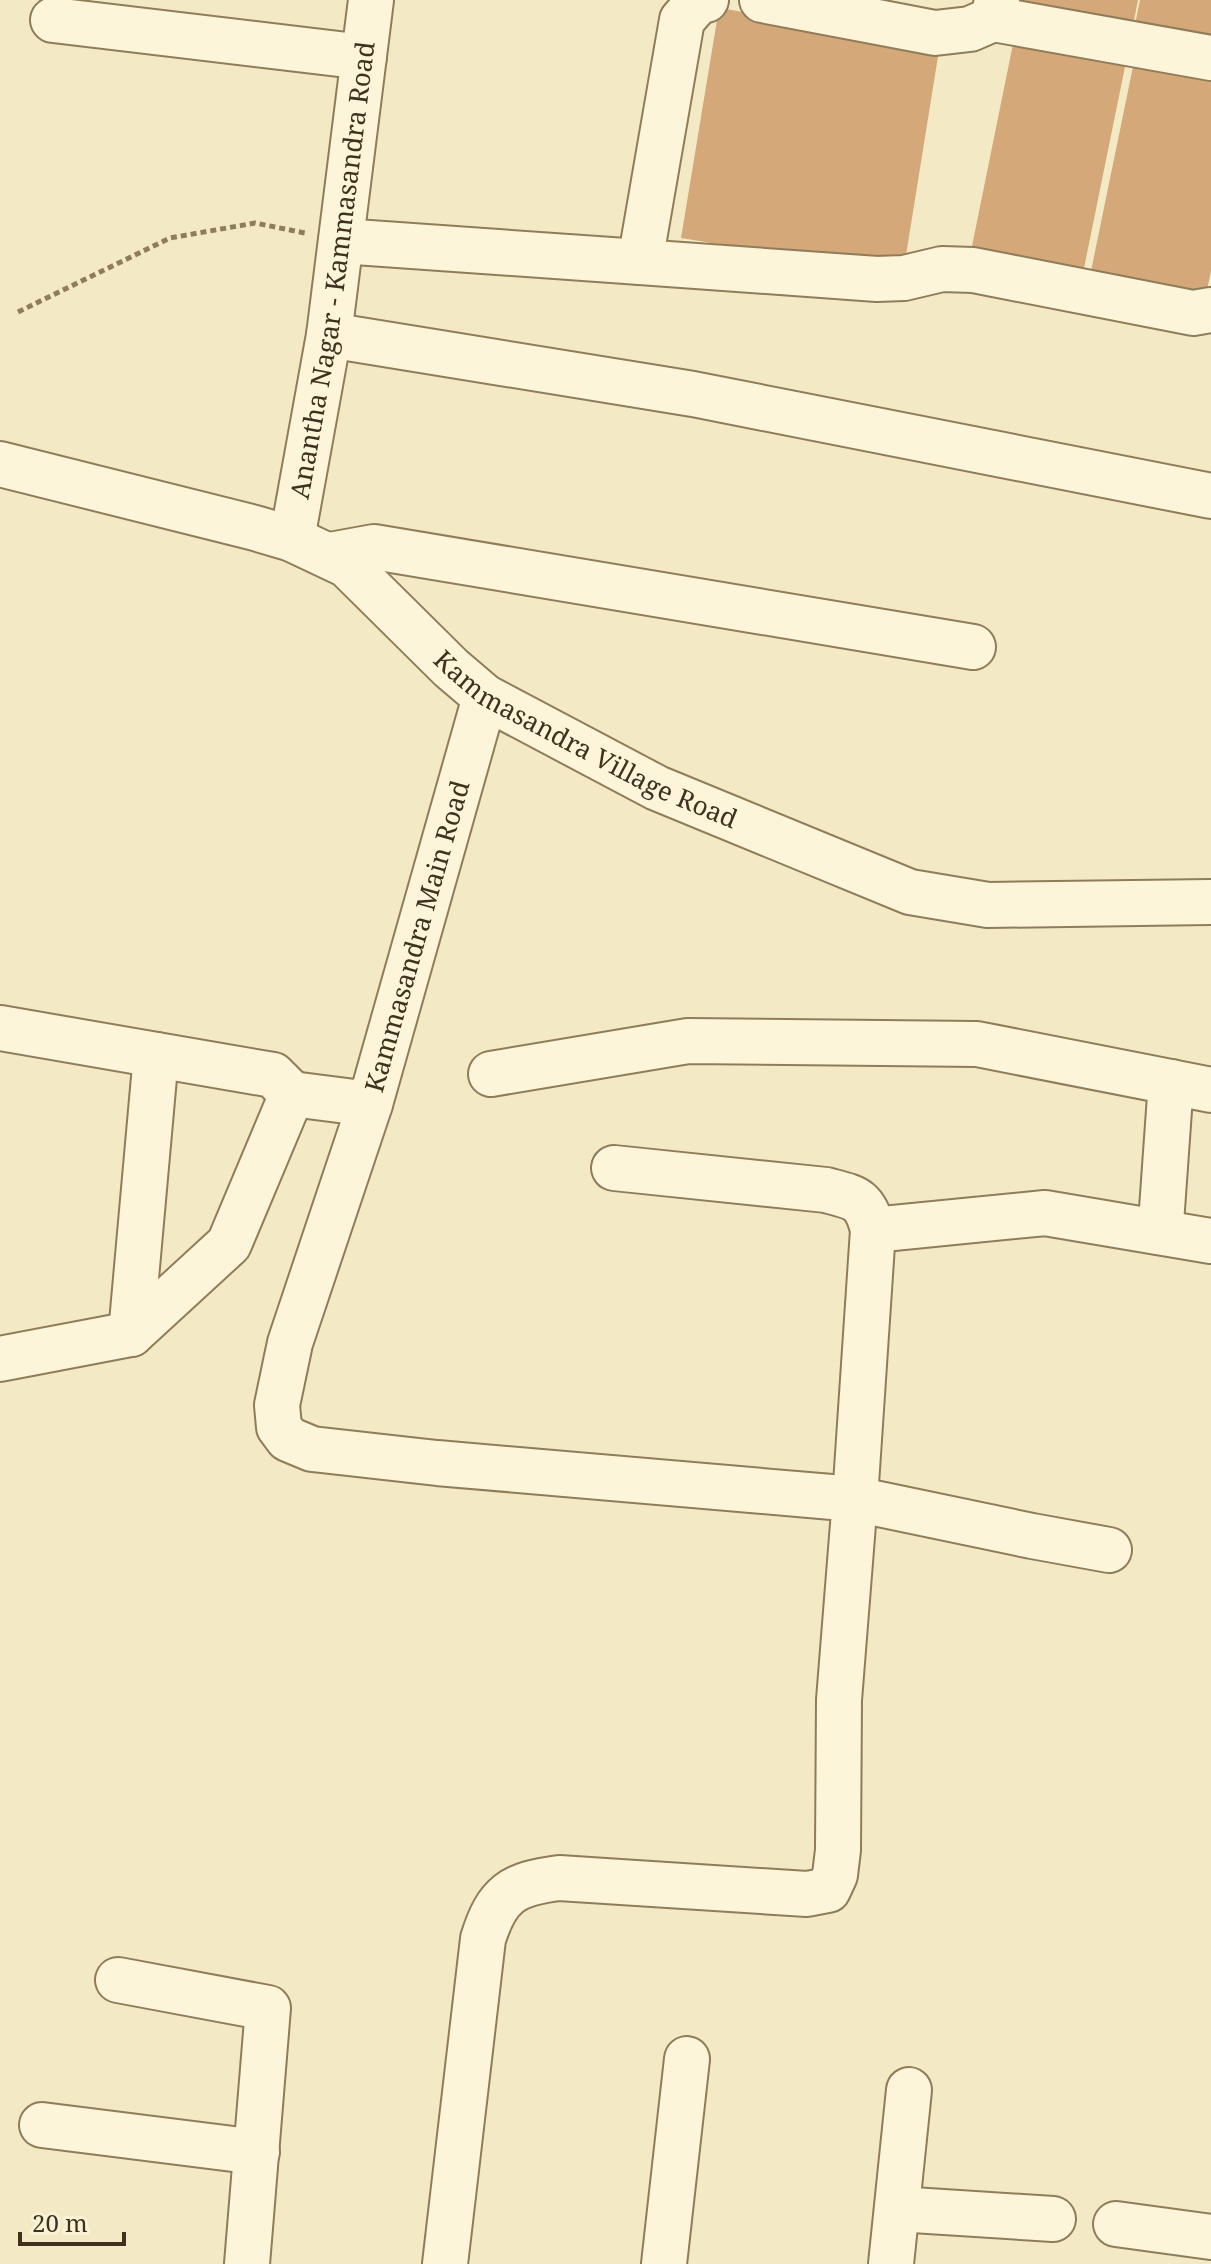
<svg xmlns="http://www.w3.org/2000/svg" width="1211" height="2264" font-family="'Noto Serif',serif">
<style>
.building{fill:#d4a878}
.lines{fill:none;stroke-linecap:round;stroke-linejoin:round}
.minor-casing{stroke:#907c59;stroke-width:48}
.path{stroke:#907c59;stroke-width:5;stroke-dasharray:6 4;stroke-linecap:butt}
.minor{stroke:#fcf5da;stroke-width:44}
.labels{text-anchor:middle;stroke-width:7;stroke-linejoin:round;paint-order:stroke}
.street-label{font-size:26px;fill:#3f311e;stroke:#f9f2d6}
</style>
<rect width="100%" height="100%" fill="#f3eac5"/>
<!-- building -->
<g class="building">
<path d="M1013,0H1138L1132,31Z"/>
<path d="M1140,0H1211V46L1134,30Z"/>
<path d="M719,8L940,44L903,274L681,238Z"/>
<path d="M1015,34L1127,57L1082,278L970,256Z"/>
<path d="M1136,52L1211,67V271L1205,299L1090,276Z"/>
</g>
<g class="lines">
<!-- minor casing -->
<g class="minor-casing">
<g id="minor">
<path d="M762,0L935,33L970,29L993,19L997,0"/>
<path d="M993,19L1211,58"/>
<path d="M53,20L364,57"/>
<path d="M341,241L640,262L682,20L698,2L706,0"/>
<path d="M640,262L877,279L904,278L942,269L973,270L1193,313L1211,310"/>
<path d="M329,335L693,394L1211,496"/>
<path id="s1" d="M0,464L255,528L292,539L347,565L451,668L485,697L657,788L910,892L988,905L1211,902"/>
<path id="s2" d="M292,539L329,335L371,0"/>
<path d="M330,555L374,547L973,647"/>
<path d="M0,1028L273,1075L292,1094"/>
<path d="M491,1074L688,1041L977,1044L1211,1090"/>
<path d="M370,1104L290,1343L277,1405L279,1427L288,1439L312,1449L437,1463L855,1499L839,1700L838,1850L835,1875L828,1890L807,1894L559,1878C512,1884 497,1894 483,1939L445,2264"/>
<path d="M614,1168L826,1190C856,1198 865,1198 873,1230L855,1499L1032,1536L1109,1550"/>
<path d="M873,1230L1045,1213L1211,1241"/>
<path d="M1159,1232L1161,1223L1171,1082"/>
<path d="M131,1334L156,1055"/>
<path id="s3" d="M0,1359L131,1334L229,1244L292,1094L370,1104L485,697"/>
<path d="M118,1980L268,2008L247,2264"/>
<path d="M42,2125L257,2152"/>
<path d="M897,2209L1053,2219"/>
<path d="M1116,2224L1211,2237"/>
<path d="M664,2264L687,2059"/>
<path d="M891,2264L909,2090"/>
</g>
</g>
<!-- path -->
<path class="path" d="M18,312L170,238L255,223L305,233"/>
<!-- minor -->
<use href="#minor" class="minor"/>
</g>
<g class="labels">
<!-- street labels -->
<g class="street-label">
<text dy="9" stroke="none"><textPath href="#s2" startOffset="272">Anantha Nagar - Kammasandra Road</textPath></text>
<text dy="9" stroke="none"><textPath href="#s1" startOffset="662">Kammasandra Village Road</textPath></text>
<text dy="9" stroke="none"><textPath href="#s3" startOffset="682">Kammasandra Main Road</textPath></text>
</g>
</g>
<!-- scale -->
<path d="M20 2232v12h104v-12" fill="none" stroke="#3f311e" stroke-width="4"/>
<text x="32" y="2232" font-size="24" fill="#3f311e" stroke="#f9f2d6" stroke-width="6" paint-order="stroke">20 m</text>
</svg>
